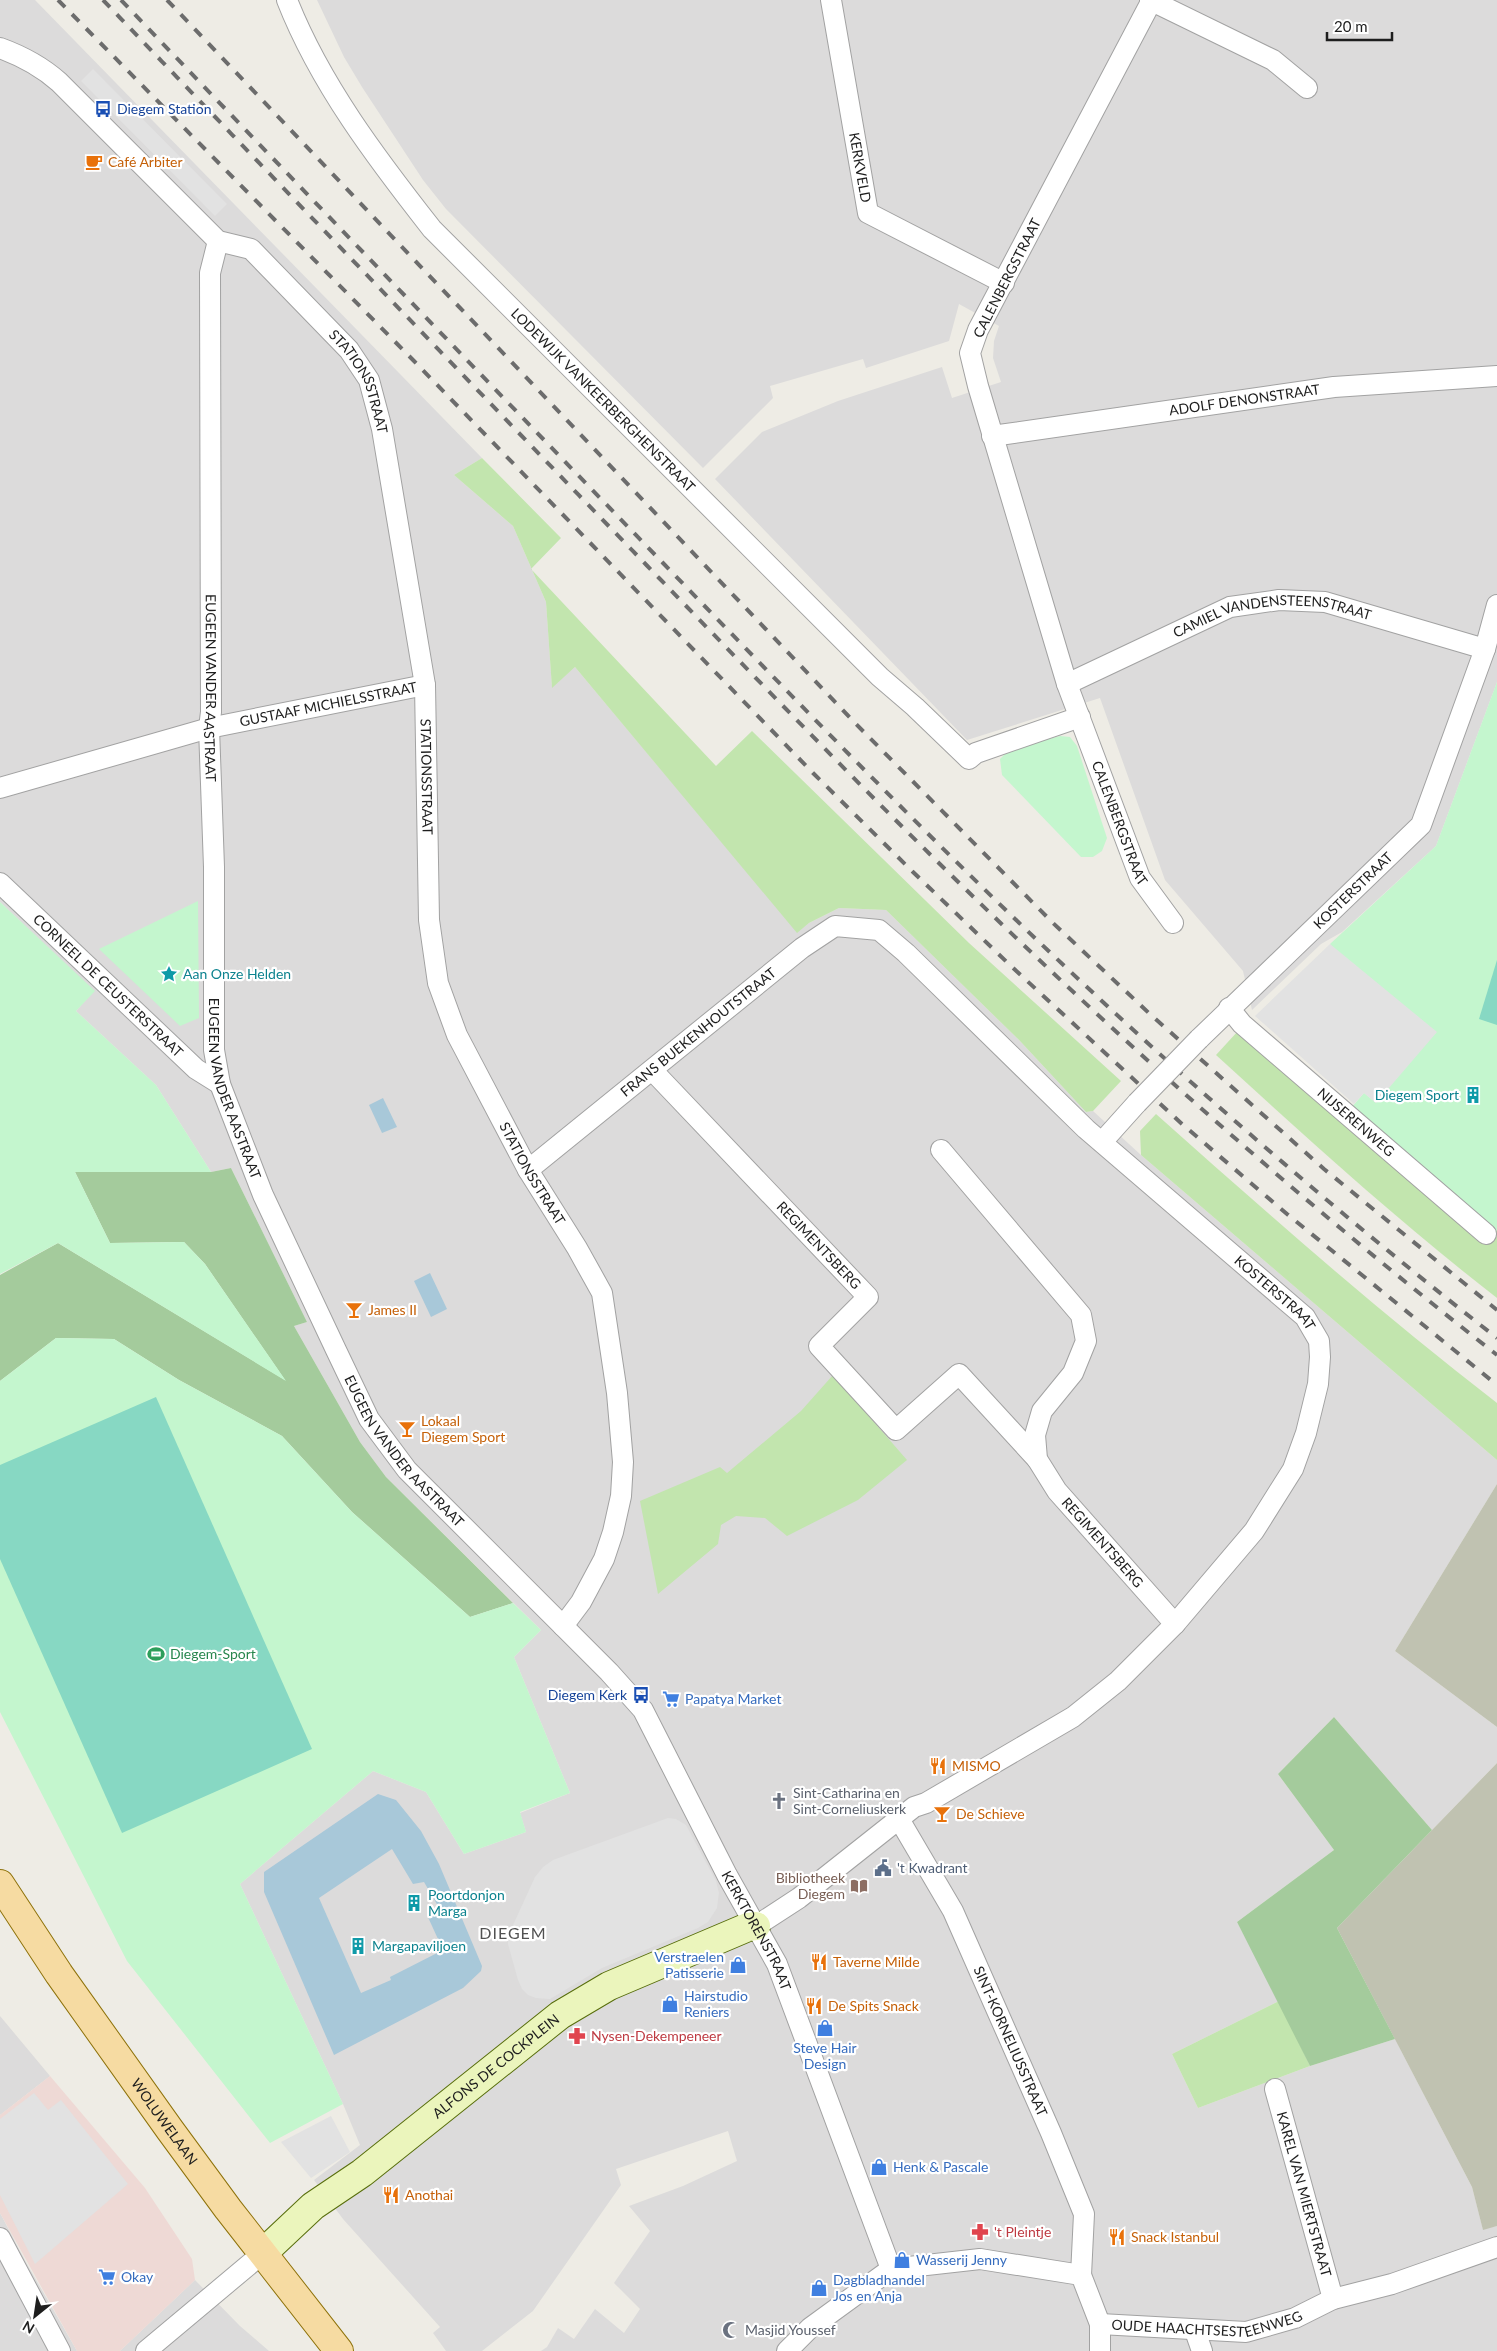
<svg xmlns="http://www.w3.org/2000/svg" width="1497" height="2351" font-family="Lato,sans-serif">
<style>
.residential{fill:#dcdbdb}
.commercial{fill:#eed9d5}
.construction{fill:#c0c2b1}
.grass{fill:#c2e5ae}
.forest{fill:#a4cb9c}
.park{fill:#c4f6ce}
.pitch{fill:#87d8c3}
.parking{fill:#e2e2e2}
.water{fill:#a8c8d9;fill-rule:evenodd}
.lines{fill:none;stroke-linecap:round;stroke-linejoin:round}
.street-casing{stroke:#a2a2a2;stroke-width:22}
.secondary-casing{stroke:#586e0c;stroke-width:30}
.primary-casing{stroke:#8e720a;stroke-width:30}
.street{stroke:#fff;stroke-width:20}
.secondary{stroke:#ebf5bc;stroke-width:28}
.primary{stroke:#f6dba2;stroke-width:28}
.rail{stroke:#6c6c6c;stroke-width:4;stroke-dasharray:10 10;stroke-linecap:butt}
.street-bridge-casing{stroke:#a2a2a2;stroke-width:22;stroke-linecap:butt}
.street-bridge{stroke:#fff;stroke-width:20}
.labels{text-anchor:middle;stroke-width:4.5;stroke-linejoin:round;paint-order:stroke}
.transit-label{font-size:14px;fill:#164399;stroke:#fff;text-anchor:start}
.food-label{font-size:14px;fill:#c56008;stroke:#fff;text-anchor:start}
.street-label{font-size:14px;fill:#1e1e1e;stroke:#fff}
.culture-label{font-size:14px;fill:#0d838f;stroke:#fff;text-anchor:start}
.leisure-label{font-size:14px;fill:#27864d;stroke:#fff;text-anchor:start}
.shop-label{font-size:14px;fill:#366cbe;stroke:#fff;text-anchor:start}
.worship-label{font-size:14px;fill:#5b616d;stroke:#fff;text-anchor:start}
.service-label{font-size:14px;fill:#4e5e75;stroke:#fff;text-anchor:start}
.education-label{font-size:14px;fill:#785e54;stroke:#fff;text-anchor:end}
.health-label{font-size:14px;fill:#be3a42;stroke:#fff;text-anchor:start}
.quarter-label{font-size:16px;letter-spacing:1px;fill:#515151;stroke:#fff}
</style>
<rect width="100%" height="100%" fill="#eeece5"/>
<!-- residential -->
<g class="residential">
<path d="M0,0H35L482,458L454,475L513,526L546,602L552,687L575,667L797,932L809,923L839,908L886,910L1020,1041L1086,1112L1093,1111L1141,1155L1497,1460V1484L1395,1651L1497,1727V1763L1432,1830L1334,1717L1278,1774L1334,1850L1237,1922L1279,2001L1172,2054L1198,2108L1310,2066L1395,2039L1472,2187L1483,2229L1497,2226V2351H541L547,2347L558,2328L574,2339L595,2309L624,2333L640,2309L614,2283L650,2231L629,2206L683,2186L737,2161L728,2131L616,2169L621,2185L533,2311L482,2351H446L433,2333L440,2327L343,2219L314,2180L360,2145L343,2104L240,1884L373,1771L426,1792L464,1854L526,1832L520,1813L570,1793L514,1657L541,1630L386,1477L360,1442L294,1326L307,1322L231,1168L211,1172L156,1085L76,1011L94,991L0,902Z"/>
<path d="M317,0H1497V682L1436,846L1342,932L1321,944L1252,1010L1243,971L1165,880L1100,698L967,740L715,479L762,432L838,401L942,367L952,398L1001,382L993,358L994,341L999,326L959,304L949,341L866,368L863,359L770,386L773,398L703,468L446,209L423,180L362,87L344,57Z"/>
<path d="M0,2016L50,2076L0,2115Z"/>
<path d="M0,2213L27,2264L77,2351H0Z"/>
<path d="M195,2280L240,2326L269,2351H120Z"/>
</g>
<!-- commercial -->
<path class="commercial" d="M50,2076L145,2188L192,2259L195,2280L120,2351H77L0,2213V2115Z"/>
<!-- construction -->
<g class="construction">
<path d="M1497,1484V1727L1395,1651Z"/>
<path d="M1497,1763V2226L1483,2230L1472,2187L1337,1928Z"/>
</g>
<!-- grass -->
<g class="grass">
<path d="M482,458L561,538L531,569L716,766L752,731L969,943L1121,1081L1093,1111L1086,1112L1020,1041L886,910L839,908L809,923L797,933L575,667L552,688L546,602L513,526L454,475Z"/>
<path d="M1249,1019L1497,1231V1298C1399,1222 1308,1139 1216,1055Z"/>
<path d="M1156,1114C1267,1213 1379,1312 1497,1403V1460L1141,1155L1140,1131Z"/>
<path d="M833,1375L907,1460L858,1500L787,1536L765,1518L736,1516L721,1525L718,1544L658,1594L640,1501L720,1467L727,1473L801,1411Z"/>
<path d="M1279,2001L1310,2066L1198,2108L1172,2054Z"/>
</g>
<!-- forest -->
<g class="forest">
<path d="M231,1168L307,1322L294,1326L360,1442L386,1477L513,1603L470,1617L352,1512L282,1436L179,1380L114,1339L56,1338L0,1381V1275L58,1243L285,1380L205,1264L184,1242L110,1243L75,1172H211Z"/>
<path d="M1334,1717L1432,1830L1337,1928L1395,2039L1310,2066L1237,1922L1334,1850L1278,1774Z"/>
</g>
<!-- park -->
<g class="park">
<path d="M1497,682V1231L1351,1108L1364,1093L1376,1103L1330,944L1436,846Z"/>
<path d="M1060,736L1070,737L1077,746L1107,838L1102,851L1093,857H1081L1002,775L1000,759L1010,749Z"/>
<path d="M198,901L199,1018L180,1026L99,949Z"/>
<path d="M0,902L95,991L76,1011L156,1085L211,1172H75L110,1243L184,1242L205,1264L286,1381L58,1243L0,1274Z"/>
<path d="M56,1338L114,1339L179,1380L282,1436L352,1512L470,1617L513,1603L541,1630L514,1657L570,1793L520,1812L526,1832L464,1854L426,1792L373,1771L240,1884L343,2104L270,2143L127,1961L0,1712V1381Z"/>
</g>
<!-- pitch -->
<g class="pitch">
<path d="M1497,960V1025L1479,1019Z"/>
<path d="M156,1397L312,1749L122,1833L0,1559V1465Z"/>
</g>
<!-- parking -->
<g class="parking">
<path d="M93,69L227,204L215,216L81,81Z"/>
<path d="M1330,944L1437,1032L1376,1103L1364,1093L1354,1104L1255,1016Z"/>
<path d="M668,1818L676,1819L686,1825L716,1881L719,1893L717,1908L708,1922L698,1928L602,1968L550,1999L536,1998L528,1995L522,1989L518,1980L508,1944V1936L535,1877L543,1867L553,1860Z"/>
<path d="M34,2093L48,2110L61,2100L128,2184L35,2264L0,2195V2119Z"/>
<path d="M331,2116L350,2152L311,2178L281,2142Z"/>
</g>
<!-- water -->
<g class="water">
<path d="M383,1098L397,1127L382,1133L369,1105Z"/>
<path d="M430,1273L447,1309L431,1317L414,1281Z"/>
<path d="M378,1794L396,1800L421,1831L439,1864L482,1966L481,1971L463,1988L334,2055L264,1892V1872ZM392,1849L413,1884L424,1882L438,1906L427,1915L443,1950L390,1977L391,1980L361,1993L319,1898Z"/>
</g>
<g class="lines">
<!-- street casing -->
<g class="street-casing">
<g id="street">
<path id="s1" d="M287,0C320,84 377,159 432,229L880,677L915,707L969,759L976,753L1080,717"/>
<path id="s2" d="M831,0L868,213L1004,283"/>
<path d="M1150,0L1273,60L1307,88"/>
<path id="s3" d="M1152,0L978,330L970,353L978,386L1067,684L1140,878L1173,923"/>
<path id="s4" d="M0,48C22,56 41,66 59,82L218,241L251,249L349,350L369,380L382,429L425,685L429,920L438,983L457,1035L528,1170L577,1248L602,1293L617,1393L623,1462L621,1496L613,1532L604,1559L581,1602L563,1626"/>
<path id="s5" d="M218,241L210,273L211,712L209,728L214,867V1050L220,1084L263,1195L336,1350L369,1419L407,1470L609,1672L643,1710L727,1875L777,1964L891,2269"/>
<path id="s6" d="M992,436L1334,387L1497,376"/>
<path id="s7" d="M1067,684L1230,607L1279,600L1325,602L1485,649"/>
<path id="s8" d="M0,788L209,728L425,685"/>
<path id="s9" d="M0,883L196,1069L220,1084"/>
<path id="s10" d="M1229,1008L1242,1024L1486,1234"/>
<path id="s11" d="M1199,1039L1421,825L1485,649L1497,605"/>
<path id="s12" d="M652,1070L868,1297L819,1346L896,1430L959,1374L1037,1459"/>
<path d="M1102,1142L1137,1103"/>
<path id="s13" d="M941,1150L1081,1315L1086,1341L1073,1373L1042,1411L1035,1435L1037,1459L1057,1491L1175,1624"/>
<path id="s14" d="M528,1170L802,948L835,926L879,930L906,953L1086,1129L1305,1317L1319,1341L1320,1357L1318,1384L1306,1433L1293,1469L1254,1531L1175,1624L1118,1681L1073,1717L926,1803L914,1807L799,1898L756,1926"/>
<path id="s15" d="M899,1819L953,1911L1051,2133L1084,2214L1081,2275"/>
<path id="s16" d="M1275,2089L1333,2299"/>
<path d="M0,2238L60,2351"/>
<path id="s17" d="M1100,2324L1246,2332L1295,2318L1333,2299L1392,2284L1497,2247"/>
<path d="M1195,2331L1202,2351"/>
<path d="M146,2351L263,2253"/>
<path d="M787,2351L810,2328L891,2269L980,2259L1081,2275L1100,2324V2351"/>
</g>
</g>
<!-- secondary casing -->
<g class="secondary-casing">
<g id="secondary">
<path id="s18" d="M263,2253L313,2206L362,2173L560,2015L609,1986L748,1927L756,1926"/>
</g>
</g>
<!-- primary casing -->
<g class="primary-casing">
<g id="primary">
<path id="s19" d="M0,1884L59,1974L170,2130L228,2209L339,2351"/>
</g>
</g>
<!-- street -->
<use href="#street" class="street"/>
<!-- secondary -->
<use href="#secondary" class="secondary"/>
<!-- primary -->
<use href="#primary" class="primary"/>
<!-- rail -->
<g class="rail">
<path d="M58,0L414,361L813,773L913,872L1012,967L1182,1124L1287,1214L1497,1385"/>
<path d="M103,0C288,193 473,386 659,578C781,704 903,831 1031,952C1180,1094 1335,1228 1497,1355"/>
<path d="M121,0C301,188 482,376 663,563C786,690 909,818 1037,940C1184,1080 1337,1213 1497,1338"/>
<path d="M167,0L856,724L1053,923L1151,1015L1324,1169L1497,1310"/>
</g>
<!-- street-bridge casing -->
<g class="street-bridge-casing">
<path id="street-bridge" d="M1137,1103L1199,1039"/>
</g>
<!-- street-bridge -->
<use href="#street-bridge" class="street-bridge"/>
</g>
<!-- icons -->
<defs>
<g id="bus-bare" transform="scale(1.35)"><path d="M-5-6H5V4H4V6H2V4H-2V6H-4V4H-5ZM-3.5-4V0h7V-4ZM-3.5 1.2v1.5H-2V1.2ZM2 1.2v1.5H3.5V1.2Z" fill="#1a4fb4" stroke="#fff" stroke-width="2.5" paint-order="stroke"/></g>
<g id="cafe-bare" transform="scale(1.35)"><path d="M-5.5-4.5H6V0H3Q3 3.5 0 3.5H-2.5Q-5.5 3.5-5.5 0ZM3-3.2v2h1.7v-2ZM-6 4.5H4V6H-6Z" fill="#e8710a" stroke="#fff" stroke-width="2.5" paint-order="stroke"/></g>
<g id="sight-bare" transform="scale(1.35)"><path d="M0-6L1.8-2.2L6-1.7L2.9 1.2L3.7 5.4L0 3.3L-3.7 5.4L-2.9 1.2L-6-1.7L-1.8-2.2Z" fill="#0f9aa8" stroke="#fff" stroke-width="2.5" paint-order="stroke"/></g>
<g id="building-bare" transform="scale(1.35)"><path d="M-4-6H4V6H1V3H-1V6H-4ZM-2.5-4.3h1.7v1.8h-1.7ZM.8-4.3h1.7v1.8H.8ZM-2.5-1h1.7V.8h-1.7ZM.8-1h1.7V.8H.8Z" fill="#0f9aa8" stroke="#fff" stroke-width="2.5" paint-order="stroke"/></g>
<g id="bar-bare" transform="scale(1.35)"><path d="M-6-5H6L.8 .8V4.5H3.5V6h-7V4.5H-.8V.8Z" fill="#e8710a" stroke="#fff" stroke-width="2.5" paint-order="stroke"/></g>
<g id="stadium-bare" transform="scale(1.35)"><path d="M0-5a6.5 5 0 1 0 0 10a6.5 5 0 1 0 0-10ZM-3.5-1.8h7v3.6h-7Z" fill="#2e9e5b" stroke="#fff" stroke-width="2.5" paint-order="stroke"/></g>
<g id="supermarket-bare" transform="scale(1.35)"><path d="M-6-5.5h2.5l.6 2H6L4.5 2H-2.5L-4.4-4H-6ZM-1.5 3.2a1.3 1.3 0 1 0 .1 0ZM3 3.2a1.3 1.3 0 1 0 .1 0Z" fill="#3f7fe0" stroke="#fff" stroke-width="2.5" paint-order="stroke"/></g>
<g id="restaurant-bare" transform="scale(1.35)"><path d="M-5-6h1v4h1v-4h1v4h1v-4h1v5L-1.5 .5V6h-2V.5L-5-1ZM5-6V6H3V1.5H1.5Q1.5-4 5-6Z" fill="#e8710a" stroke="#fff" stroke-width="2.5" paint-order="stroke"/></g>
<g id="church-bare" transform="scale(1.35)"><path d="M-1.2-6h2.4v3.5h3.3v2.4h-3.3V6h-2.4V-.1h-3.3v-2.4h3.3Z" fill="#6b7280" stroke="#fff" stroke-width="2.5" paint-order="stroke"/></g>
<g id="civic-bare" transform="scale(1.35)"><path d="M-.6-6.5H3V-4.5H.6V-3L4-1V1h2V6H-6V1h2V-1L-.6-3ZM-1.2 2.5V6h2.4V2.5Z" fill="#5c6f8a" stroke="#fff" stroke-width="2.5" paint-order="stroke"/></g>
<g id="library-bare" transform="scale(1.35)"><path d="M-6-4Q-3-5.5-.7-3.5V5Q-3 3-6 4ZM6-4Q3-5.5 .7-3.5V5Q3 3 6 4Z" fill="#8d6e63" stroke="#fff" stroke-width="2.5" paint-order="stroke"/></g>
<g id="shop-bare" transform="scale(1.35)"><path d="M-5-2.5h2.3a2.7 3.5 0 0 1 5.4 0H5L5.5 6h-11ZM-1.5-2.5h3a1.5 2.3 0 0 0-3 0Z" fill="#3f7fe0" stroke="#fff" stroke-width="2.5" paint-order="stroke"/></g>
<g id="pharmacy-bare" transform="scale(1.35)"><path d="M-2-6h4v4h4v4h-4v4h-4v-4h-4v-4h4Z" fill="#e0444e" stroke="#fff" stroke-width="2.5" paint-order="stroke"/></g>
<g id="mosque-bare" transform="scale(1.35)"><path d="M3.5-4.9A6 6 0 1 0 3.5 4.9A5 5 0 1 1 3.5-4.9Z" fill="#6b7280" stroke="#fff" stroke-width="2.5" paint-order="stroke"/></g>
</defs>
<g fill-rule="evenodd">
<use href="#bus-bare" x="103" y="109"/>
<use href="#cafe-bare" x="94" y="162"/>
<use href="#sight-bare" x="169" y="974"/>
<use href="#building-bare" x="1473" y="1095"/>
<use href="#bar-bare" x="354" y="1310"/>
<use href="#bar-bare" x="407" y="1429"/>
<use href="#stadium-bare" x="156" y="1654"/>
<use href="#bus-bare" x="641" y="1695"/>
<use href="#supermarket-bare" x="671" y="1699"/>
<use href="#restaurant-bare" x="938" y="1766"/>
<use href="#church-bare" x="779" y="1801"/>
<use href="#bar-bare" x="942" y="1814"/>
<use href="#civic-bare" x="883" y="1868"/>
<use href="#library-bare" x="859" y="1886"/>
<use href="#building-bare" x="414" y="1903"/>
<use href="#building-bare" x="358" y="1946"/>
<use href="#restaurant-bare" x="819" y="1962"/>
<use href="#shop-bare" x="738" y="1965"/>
<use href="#shop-bare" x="670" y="2004"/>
<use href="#restaurant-bare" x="814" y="2006"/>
<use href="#shop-bare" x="825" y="2028"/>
<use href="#pharmacy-bare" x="577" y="2036"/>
<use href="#shop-bare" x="879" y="2167"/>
<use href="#restaurant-bare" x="391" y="2195"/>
<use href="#pharmacy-bare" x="980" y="2232"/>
<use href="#restaurant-bare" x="1117" y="2237"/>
<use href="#shop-bare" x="902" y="2260"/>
<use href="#supermarket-bare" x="107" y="2277"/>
<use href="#shop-bare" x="819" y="2288"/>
<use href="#mosque-bare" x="731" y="2330"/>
</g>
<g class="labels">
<!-- transit labels -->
<g class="transit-label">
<text x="117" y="114">Diegem Station</text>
<text x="627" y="1700" text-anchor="end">Diegem Kerk</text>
</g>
<!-- food labels -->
<g class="food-label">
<text x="108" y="167">Café Arbiter</text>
<text x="368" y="1315">James II</text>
<text x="421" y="1426">Lokaal<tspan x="421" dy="16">Diegem Sport</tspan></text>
<text x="952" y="1771">MISMO</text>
<text x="956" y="1819">De Schieve</text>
<text x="833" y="1967">Taverne Milde</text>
<text x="828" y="2011">De Spits Snack</text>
<text x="405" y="2200">Anothai</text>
<text x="1131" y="2242">Snack Istanbul</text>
</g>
<!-- street labels -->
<g class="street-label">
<text dy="5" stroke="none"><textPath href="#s2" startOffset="170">KERKVELD</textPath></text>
<text transform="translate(1007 278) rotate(-63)" y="5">CALENBERGSTRAAT</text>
<text dy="5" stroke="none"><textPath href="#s4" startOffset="501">STATIONSSTRAAT</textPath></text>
<text dy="5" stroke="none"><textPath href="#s1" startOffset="514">LODEWIJK VANKEERBERGHENSTRAAT</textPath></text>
<text dy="5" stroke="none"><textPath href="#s6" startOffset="255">ADOLF DENONSTRAAT</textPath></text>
<text dy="5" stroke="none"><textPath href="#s7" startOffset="221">CAMIEL VANDENSTEENSTRAAT</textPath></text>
<text dy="5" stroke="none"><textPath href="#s5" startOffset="448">EUGEEN VANDER AASTRAAT</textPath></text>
<text dy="5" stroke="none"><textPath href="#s8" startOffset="339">GUSTAAF MICHIELSSTRAAT</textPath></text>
<text dy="5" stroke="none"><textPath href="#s4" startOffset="906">STATIONSSTRAAT</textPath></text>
<text dy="5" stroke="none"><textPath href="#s3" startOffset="891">CALENBERGSTRAAT</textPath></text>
<text dy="5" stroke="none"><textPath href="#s11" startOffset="214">KOSTERSTRAAT</textPath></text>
<text dy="5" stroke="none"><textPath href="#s9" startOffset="149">CORNEEL DE CEUSTERSTRAAT</textPath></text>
<text dy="5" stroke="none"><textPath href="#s14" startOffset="219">FRANS BUEKENHOUTSTRAAT</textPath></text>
<text dy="5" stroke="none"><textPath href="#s5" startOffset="852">EUGEEN VANDER AASTRAAT</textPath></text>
<text dy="5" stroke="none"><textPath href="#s10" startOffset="171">NIJSERENWEG</textPath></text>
<text dy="5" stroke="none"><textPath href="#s4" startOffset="1326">STATIONSSTRAAT</textPath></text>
<text dy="5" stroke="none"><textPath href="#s12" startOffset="242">REGIMENTSBERG</textPath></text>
<text dy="5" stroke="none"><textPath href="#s14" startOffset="974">KOSTERSTRAAT</textPath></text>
<text dy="5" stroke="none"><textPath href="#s5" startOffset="1258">EUGEEN VANDER AASTRAAT</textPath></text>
<text dy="5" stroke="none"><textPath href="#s13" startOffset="482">REGIMENTSBERG</textPath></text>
<text dy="5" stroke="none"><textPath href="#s5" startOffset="1860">KERKTORENSTRAAT</textPath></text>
<text dy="5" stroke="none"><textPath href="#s15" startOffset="249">SINT-KORNELIUSSTRAAT</textPath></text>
<text dy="5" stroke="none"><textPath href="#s18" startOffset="299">ALFONS DE COCKPLEIN</textPath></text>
<text dy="5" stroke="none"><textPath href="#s19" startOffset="289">WOLUWELAAN</textPath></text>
<text dy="5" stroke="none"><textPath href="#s16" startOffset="109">KAREL VAN MIERTSTRAAT</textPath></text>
<text dy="5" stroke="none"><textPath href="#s17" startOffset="108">OUDE HAACHTSESTEENWEG</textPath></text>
</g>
<!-- culture labels -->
<g class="culture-label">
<text x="183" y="979">Aan Onze Helden</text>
<text x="1459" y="1100" text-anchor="end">Diegem Sport</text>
<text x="428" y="1900">Poortdonjon<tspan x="428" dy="16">Marga</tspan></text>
<text x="372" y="1951">Margapaviljoen</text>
</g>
<!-- leisure labels -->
<g class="leisure-label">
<text x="170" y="1659">Diegem-Sport</text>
</g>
<!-- shop labels -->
<g class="shop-label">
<text x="685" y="1704">Papatya Market</text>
<text x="724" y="1962" text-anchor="end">Verstraelen<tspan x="724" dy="16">Patisserie</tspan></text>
<text x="684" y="2001">Hairstudio<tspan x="684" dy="16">Reniers</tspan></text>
<text x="825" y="2053" text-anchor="middle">Steve Hair<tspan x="825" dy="16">Design</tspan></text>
<text x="893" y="2172">Henk &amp; Pascale</text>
<text x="916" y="2265">Wasserij Jenny</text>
<text x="121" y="2282">Okay</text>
<text x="833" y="2285">Dagbladhandel<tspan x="833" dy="16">Jos en Anja</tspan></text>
</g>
<!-- worship labels -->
<g class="worship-label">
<text x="793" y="1798">Sint-Catharina en<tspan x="793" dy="16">Sint-Corneliuskerk</tspan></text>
<text x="745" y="2335">Masjid Youssef</text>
</g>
<!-- service labels -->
<g class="service-label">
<text x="897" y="1873">'t Kwadrant</text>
</g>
<!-- education labels -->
<g class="education-label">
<text x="845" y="1883">Bibliotheek<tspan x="845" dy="16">Diegem</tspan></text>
</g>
<!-- health labels -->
<g class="health-label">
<text x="591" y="2041">Nysen-Dekempeneer</text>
<text x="994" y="2237">'t Pleintje</text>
</g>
<!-- quarter labels -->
<g class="quarter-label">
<text x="513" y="1939">DIEGEM</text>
</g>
</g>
<!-- north arrow -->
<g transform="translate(35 2316) rotate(210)" stroke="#ffffff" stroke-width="4" paint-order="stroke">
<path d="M0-4L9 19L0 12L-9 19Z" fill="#1e1e1e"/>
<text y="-8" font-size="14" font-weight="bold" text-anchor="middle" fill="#1e1e1e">N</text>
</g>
<!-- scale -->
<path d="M1327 32v8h65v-8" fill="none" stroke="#1e1e1e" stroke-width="2.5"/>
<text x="1334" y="32" font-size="15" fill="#1e1e1e" stroke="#ffffff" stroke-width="4" paint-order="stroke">20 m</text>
</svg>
